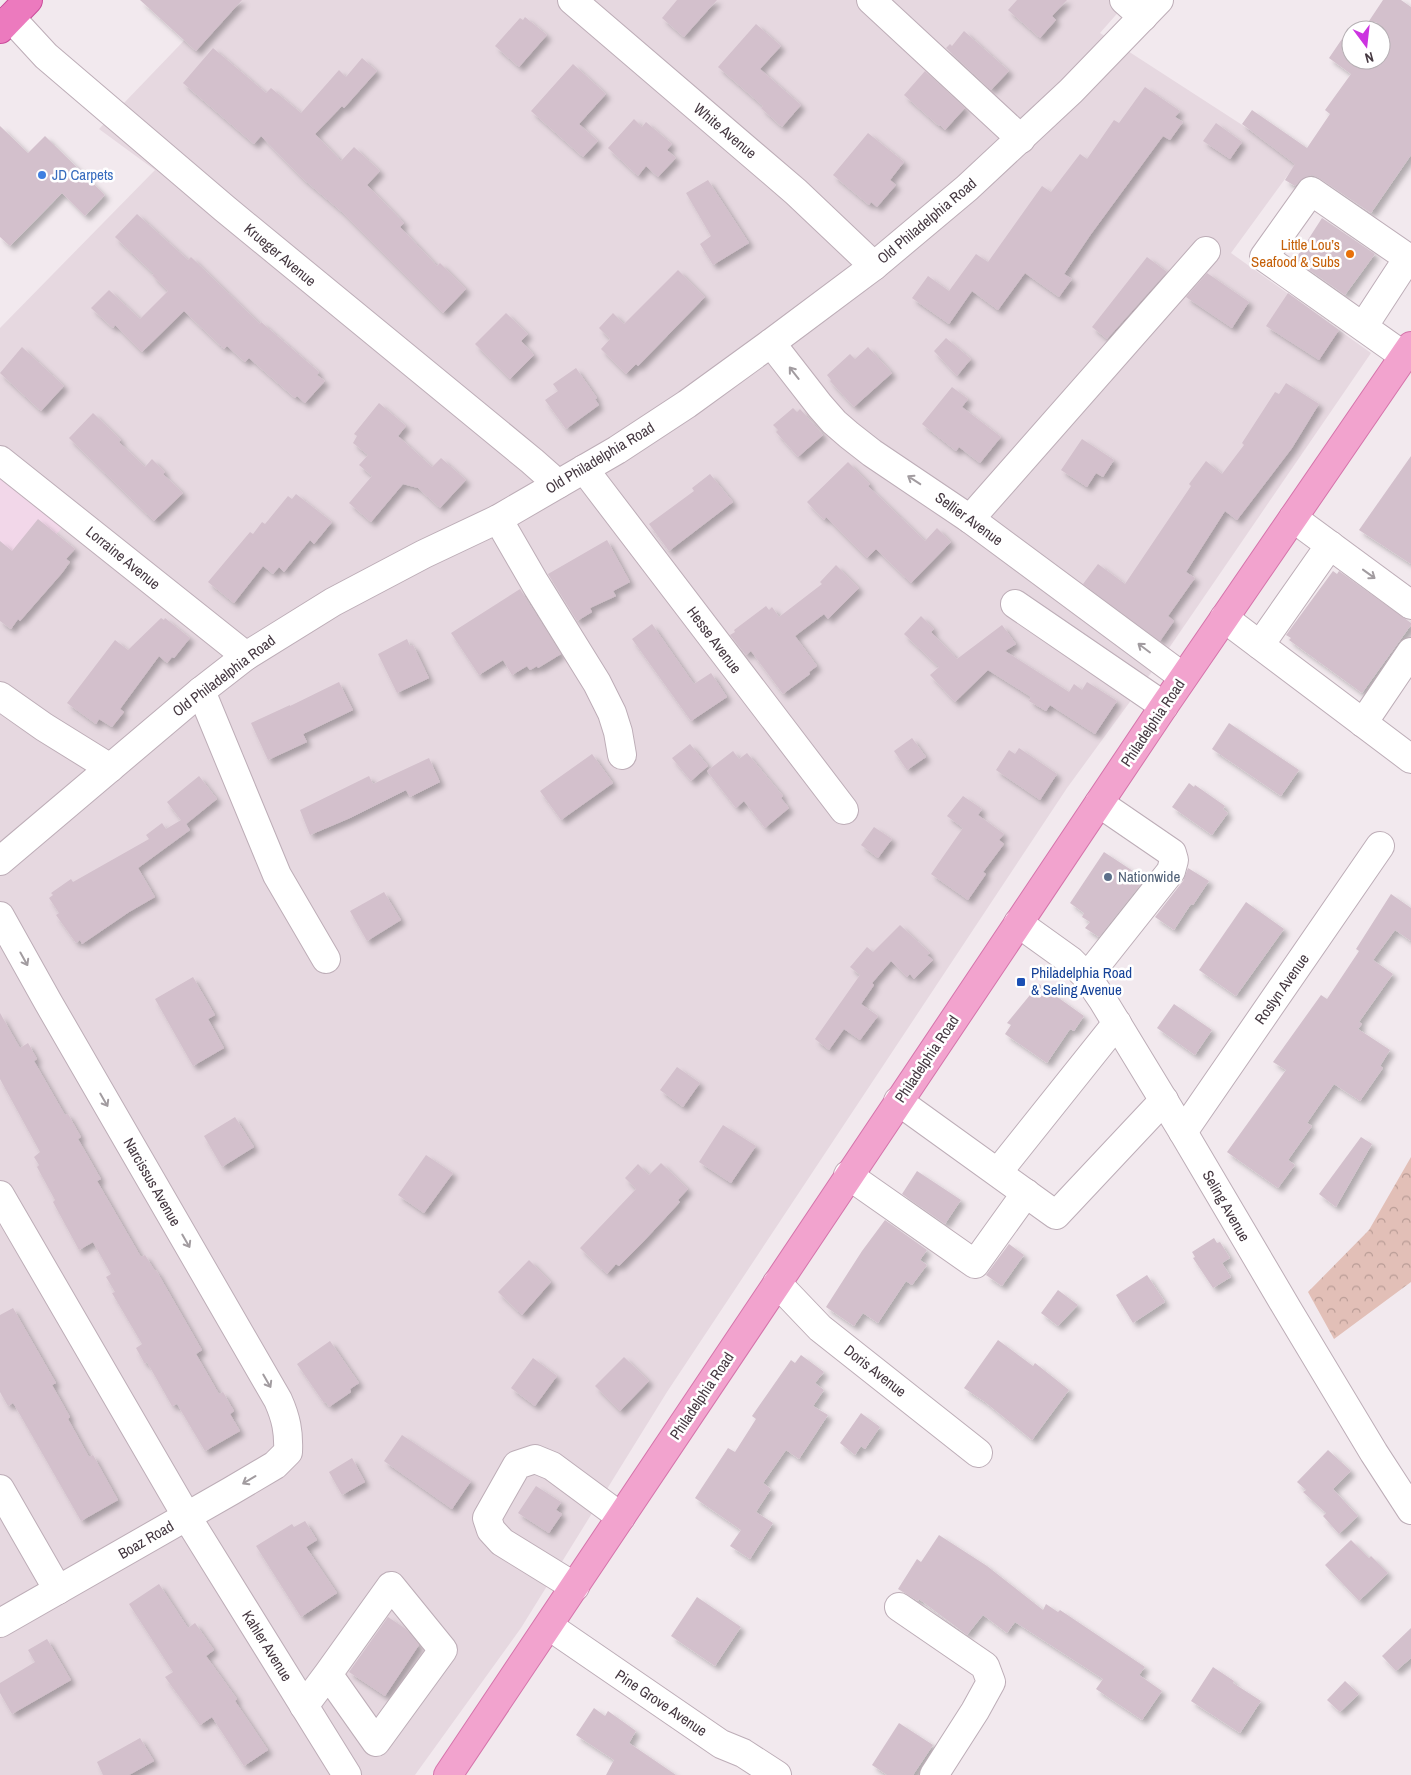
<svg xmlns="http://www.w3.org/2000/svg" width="1411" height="1775" font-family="'Archivo Narrow',sans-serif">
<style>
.residential{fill:#e6d8e0}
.commercial{fill:#f2d7e9}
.forest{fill:url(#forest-crowns)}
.building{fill:#d3c0cc;filter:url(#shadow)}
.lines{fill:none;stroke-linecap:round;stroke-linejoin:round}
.minor-casing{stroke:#bdadb7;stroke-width:30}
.major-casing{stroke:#d574ab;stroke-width:30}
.highway-casing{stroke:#ca4b9b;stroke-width:30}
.minor{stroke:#fff;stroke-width:28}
.major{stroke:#f2a3ce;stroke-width:28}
.highway{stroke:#ec7abe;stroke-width:28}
.oneway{stroke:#a29ca0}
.shop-dot{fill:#3f7fe0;stroke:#fff;stroke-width:2}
.food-dot{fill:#e8710a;stroke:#fff;stroke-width:2}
.service-dot{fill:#5c6f8a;stroke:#fff;stroke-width:2}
.transit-dot{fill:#1a4fb4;stroke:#fff;stroke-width:2}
.labels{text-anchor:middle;stroke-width:5;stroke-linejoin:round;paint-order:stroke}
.street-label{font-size:15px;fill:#453841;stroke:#fff}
.shop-label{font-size:15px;fill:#366cbe;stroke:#fff;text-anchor:start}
.food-label{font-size:15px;fill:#c56008;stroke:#fff;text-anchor:end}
.service-label{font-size:15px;fill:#4e5e75;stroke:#fff;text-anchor:start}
.transit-label{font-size:15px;fill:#164399;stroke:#fff;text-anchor:start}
</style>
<defs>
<pattern id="forest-crowns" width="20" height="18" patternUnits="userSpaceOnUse" patternTransform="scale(1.25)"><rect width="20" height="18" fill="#e2bfb7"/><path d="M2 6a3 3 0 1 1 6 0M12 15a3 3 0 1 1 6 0" fill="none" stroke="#b99c96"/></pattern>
<filter id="shadow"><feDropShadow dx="4.5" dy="4.5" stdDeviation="2.5" flood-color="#0004"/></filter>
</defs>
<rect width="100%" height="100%" fill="#f2e9ee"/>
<!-- residential -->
<path class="residential" d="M223,0H1129L1100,33L1298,161L1231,253L1371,353L1167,651L1067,788L667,1392L521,1628L415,1775H0V328L155,170L99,129Z"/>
<!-- commercial -->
<path class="commercial" d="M0,478L63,527L0,594Z"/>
<!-- forest -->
<path class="forest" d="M1411,1157V1282L1334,1339L1308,1292L1369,1230Z"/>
<!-- building -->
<g class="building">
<path d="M140,0H242L196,51Z"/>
<path d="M677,0H717L684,37L662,18Z"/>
<path d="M1017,0H1067L1052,16L1056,20L1040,38L1008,10Z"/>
<path d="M1383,0H1401L1411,7V155L1371,213L1319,178L1312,175L1305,177L1295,186L1285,180L1295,164L1242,124L1252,110L1307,148L1330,114L1325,110L1351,74L1329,58L1344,36L1351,41V60H1381V30H1363Z"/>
<path d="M525,17L547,35L519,67L495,46L520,18L523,20Z"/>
<path d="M756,24L781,46L760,69L801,105L782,127L761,108L763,106L718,67Z"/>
<path d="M964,31L1009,71L991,90L946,48L950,44L952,46Z"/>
<path d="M213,48L266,93L271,88L301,113L339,70L346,77L362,58L377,71L344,108L342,106L315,134L341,161L354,147L380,171L367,185L404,223L400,227L437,266L440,263L466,289L443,313L342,212L302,178L261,136L254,144L183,83Z"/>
<path d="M573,64L606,94L579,124L598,141L583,157L531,111Z"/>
<path d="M925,71L965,108L945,130L940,125L939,126L904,95Z"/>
<path d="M1145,87L1180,111L1175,117L1183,122L1170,140L1163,136L1091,234L1064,274L1072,279L1059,297L1025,273L998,310L972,291L949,324L912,298L928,276L949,291L976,254L988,262L1042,186L1051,192L1080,154L1087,159L1114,120L1119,123Z"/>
<path d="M634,119L642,127L646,122L672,144L667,150L676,158L658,177L646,166L638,176L608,148Z"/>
<path d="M1216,123L1242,142L1230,159L1203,141Z"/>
<path d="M0,126L28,153L45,136L105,195L85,216L62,193L10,246L0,237Z"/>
<path d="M868,133L904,162L890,180L896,185L877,207L871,202L869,205L833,175Z"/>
<path d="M708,180L749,243L713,265L700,244L711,236L686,193Z"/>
<path d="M137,214L188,260L191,257L260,324L261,322L319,372L317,375L325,381L305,403L297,396L295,398L249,358L245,362L227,346L224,349L184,311L142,352L115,325L113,328L91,308L109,290L140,319L168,291L152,275L154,274L115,237Z"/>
<path d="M1322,218L1375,254L1345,295L1295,260Z"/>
<path d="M1147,257L1167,272L1107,339L1092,327Z"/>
<path d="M678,270L705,297L638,366L636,364L626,374L601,349L610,339L599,328L613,313L624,324Z"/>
<path d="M1207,273L1249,302L1232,328L1186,297Z"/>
<path d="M1288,293L1339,330L1319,360L1266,326Z"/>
<path d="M506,313L528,334L521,341L534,355L510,379L475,344Z"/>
<path d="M946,338L971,359L957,376L934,351Z"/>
<path d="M22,347L64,386L41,411L0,373Z"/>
<path d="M868,347L892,373L854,407L830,381L831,380L827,375L850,354L855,359Z"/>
<path d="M576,368L597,398L595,399L599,405L566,429L545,400L558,391L553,384Z"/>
<path d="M1286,383L1319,404L1292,448L1237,520L1225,511L1186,572L1195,578L1168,616L1174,621L1160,641L1083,584L1098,564L1125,584L1191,486L1189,484L1206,461L1222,474L1244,445L1242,443L1275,392L1279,394Z"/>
<path d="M952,387L968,399L962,407L1001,437L980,463L959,447L956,451L922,424Z"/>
<path d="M379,403L406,426L398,436L432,467L441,458L466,480L440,508L418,488L403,484L371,522L349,503L372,476L359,465L368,455L353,443L357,436L354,434Z"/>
<path d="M793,408L797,412L800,409L823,435L798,457L776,432L778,430L773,425Z"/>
<path d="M93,413L121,440L119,442L145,467L152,459L165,472L163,474L183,493L154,521L69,438Z"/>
<path d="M1082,439L1114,460L1103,477L1096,473L1087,487L1061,470Z"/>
<path d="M1411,456V564L1359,530Z"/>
<path d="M848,462L870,484L868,486L925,541L937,528L951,542L911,583L876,549L867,558L826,517L824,520L807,502Z"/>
<path d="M710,474L733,502L669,551L649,524L694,491L692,488Z"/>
<path d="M296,494L332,522L314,544L310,540L284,572L279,567L273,574L263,566L234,603L208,582L250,532L253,534L262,522L265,524L288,496L292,499Z"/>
<path d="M38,519L75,549L66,559L70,562L62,573L20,621L18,619L11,629L0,621V541L12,551Z"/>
<path d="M607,540L630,582L613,591L616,596L590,608L592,612L577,621L548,574Z"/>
<path d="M836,565L859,588L828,619L824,614L795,636L817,666L809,672L810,674L783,694L751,651L746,655L730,635L735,632L734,630L766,606L769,610L772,607L779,617L822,584L820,582Z"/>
<path d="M1333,571L1337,574L1339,571L1411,623V625L1362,693L1289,640L1291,638L1286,635Z"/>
<path d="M520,589L561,654L538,668L537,666L530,670L527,666L512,675L503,660L479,675L451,633Z"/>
<path d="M921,616L934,629L931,632L957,659L1002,625L1016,644L1005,651L1069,692L1074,684L1082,690L1087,682L1117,701L1095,734L1050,705L1046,711L1029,701L1031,697L988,670L955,702L930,675L939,667L904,634Z"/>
<path d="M161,618L164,620L165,618L190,638L174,658L172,657L167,663L159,656L120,709L124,712L112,727L99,719L96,724L67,703L115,640L128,650Z"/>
<path d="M652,624L694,684L711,673L727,697L691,721L632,639Z"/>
<path d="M407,639L410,646L413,645L429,678L397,693L378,654Z"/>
<path d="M339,682L353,710L303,734L307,742L268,760L251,723L290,705V706Z"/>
<path d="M1229,723L1299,770L1281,796L1212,749Z"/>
<path d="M912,738L926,757L907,770L894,751Z"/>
<path d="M690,744L708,766L691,781L672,758Z"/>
<path d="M1019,748L1057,774L1040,800L996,770L1009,750L1015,754Z"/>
<path d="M733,751L739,759L747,753L783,796L781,798L789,808L765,828L744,801L736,808L707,771Z"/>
<path d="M592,754L613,783L561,820L540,791Z"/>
<path d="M429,758L440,782L410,797L406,790L350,818L310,835L300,810L369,776L373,784Z"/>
<path d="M199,776L217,799L186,824L190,830L138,868L155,897L129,912L82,944L80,940L76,943L56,915L59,913L49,898L53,895L51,893L71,879L73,882L149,839L146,835L162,823L166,829L181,820L167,802Z"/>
<path d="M1189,783L1194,787L1195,785L1225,806L1223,809L1228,813L1212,835L1172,807Z"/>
<path d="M963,796L982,809L978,815L1004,834L999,840L1004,844L983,872L986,874L968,900L931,874L963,828L947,816Z"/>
<path d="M874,827L892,839L878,858L861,845Z"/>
<path d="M1104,852L1145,879L1099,937L1085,928L1090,922L1082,917L1084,913L1070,903Z"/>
<path d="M1188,868L1209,881L1193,905L1191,904L1174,930L1155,917L1183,881Z"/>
<path d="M384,892L401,920L367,941L350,911Z"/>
<path d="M1391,894L1411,908V941L1395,930L1373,960L1393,974L1359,1022L1362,1024L1358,1029L1390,1050L1380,1066L1383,1068L1360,1101L1334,1084L1307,1123L1312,1126L1288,1160L1295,1165L1278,1188L1227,1152L1286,1070L1273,1062L1321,995L1327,999L1359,951L1356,949Z"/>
<path d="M1246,902L1284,929L1236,996L1199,970Z"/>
<path d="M900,925L930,953L927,955L933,960L914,979L910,974L907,977L891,961L872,983L874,985L861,1004L878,1016L860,1040L844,1029L829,1050L815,1039L860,975L850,967L867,947L873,952Z"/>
<path d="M193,977L215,1015L208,1019L224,1048L193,1066L155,999Z"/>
<path d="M1039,984L1084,1016L1074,1031L1070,1029L1047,1063L1005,1034L1011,1025L1007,1023Z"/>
<path d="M1174,1004L1212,1030L1195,1055L1157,1028Z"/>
<path d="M0,1013L20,1048L28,1043L37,1059L34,1061L65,1115L68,1114L81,1137L78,1139L101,1179L97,1181L141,1257L145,1255L155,1271L156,1270L202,1350L196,1354L219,1394L223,1392L234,1411L230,1414L240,1431L205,1451L177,1404L172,1406L147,1362L145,1364L136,1348L142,1344L112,1293L115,1292L106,1277L111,1274L93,1242L79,1250L53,1202L55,1200L37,1167L39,1165L34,1157L40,1152L0,1079Z"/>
<path d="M677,1067L700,1083L683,1107L660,1090Z"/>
<path d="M235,1117L254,1147L222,1167L204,1136Z"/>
<path d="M723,1125L756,1146L731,1183L699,1162Z"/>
<path d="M1361,1137L1372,1144L1336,1207L1319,1194Z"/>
<path d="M426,1155L453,1173L424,1213L398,1195Z"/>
<path d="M661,1163L688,1189L678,1200L680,1202L643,1242L619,1266L616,1264L607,1274L580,1248L636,1189L625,1178L638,1164L649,1175Z"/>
<path d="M917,1171L961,1200L945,1224L902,1194Z"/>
<path d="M885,1220L927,1250L920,1260L927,1265L912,1285L906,1281L878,1323L863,1313L854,1326L826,1307L862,1251Z"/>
<path d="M1214,1238L1217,1243L1220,1242L1230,1258L1222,1263L1231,1277L1213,1288L1193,1258L1195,1257L1192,1252Z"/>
<path d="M1009,1244L1024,1255L1002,1286L986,1275Z"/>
<path d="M529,1260L551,1282L522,1315L498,1292Z"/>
<path d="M1147,1275L1165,1302L1133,1323L1116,1295Z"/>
<path d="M1058,1290L1078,1305L1058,1326L1041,1313Z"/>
<path d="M13,1308L56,1383L52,1385L70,1417L68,1419L89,1457L93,1455L118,1500L81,1521L15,1406L13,1403L8,1406L0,1392V1315Z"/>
<path d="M998,1340L1033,1366L1035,1363L1069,1390L1032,1440L985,1402L964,1388Z"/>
<path d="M330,1341L359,1383L350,1389L351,1392L329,1407L326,1402L324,1403L297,1364Z"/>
<path d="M801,1355L824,1372L815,1383L824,1390L813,1406L828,1415L799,1459L786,1450L763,1483L771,1489L756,1512L773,1523L750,1559L730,1546L741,1530L695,1498L728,1448L735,1452L756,1419L752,1416L791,1360L795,1363Z"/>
<path d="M624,1357L649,1381L620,1411L595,1386Z"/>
<path d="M533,1358L557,1376L535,1406L511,1388Z"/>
<path d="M861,1413L880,1427L865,1449L861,1446L855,1455L840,1443Z"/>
<path d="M402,1435L471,1481L452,1509L384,1461Z"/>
<path d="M1328,1450L1351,1471L1333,1489L1358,1516L1339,1534L1323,1516L1326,1513L1303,1492L1306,1490L1297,1482Z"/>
<path d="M352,1458L365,1482L342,1495L329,1472Z"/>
<path d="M536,1486L561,1502L556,1510L562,1514L549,1533L518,1513Z"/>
<path d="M305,1521L317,1540L306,1547L337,1593L301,1617L256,1546L292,1524L294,1527Z"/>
<path d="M939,1535L987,1566L1043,1610L1046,1604L1058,1612L1060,1610L1145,1667L1139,1675L1162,1691L1142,1720L1096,1689L1103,1679L1015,1622L1007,1633L983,1615L967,1635L919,1599L918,1601L898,1589L917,1559L921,1562Z"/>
<path d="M1351,1540L1369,1558L1371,1556L1388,1573L1359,1601L1325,1565Z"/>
<path d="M159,1584L188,1628L195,1623L214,1650L206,1656L237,1699L235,1701L268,1750L244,1766L212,1717L200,1725L165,1677L173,1672L129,1604Z"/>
<path d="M697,1597L741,1627L715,1666L671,1636Z"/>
<path d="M388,1617L406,1629L419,1645L385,1696L349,1672Z"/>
<path d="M1411,1628V1658L1396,1671L1382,1656Z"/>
<path d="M47,1639L71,1680L12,1714L0,1693V1683L35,1662L28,1650Z"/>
<path d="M1213,1667L1234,1681L1233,1683L1261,1701L1240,1733L1191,1701Z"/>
<path d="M1345,1681L1359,1694L1340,1712L1327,1700Z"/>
<path d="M594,1708L605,1716L608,1711L636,1731L629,1743L676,1775H606L614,1760L576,1735Z"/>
<path d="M899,1723L933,1745L913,1775H887L872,1765Z"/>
<path d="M140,1738L154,1761L129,1775H103L97,1762Z"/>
</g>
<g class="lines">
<!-- minor casing -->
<g class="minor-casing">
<g id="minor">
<path d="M572,0L796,192L874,266"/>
<path d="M871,0L1021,139"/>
<path d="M1124,0L1143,17"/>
<path d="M11,18L46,56L224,208L532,461L558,484"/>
<path d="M1363,327L1408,258L1311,191L1264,257L1404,356"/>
<path d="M771,343L820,406L834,422L849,435L872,453L970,519L1183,677"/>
<path d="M0,460L246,656"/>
<path d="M584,469L844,810"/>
<path d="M1293,518L1411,605"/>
<path d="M498,519L535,583L597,683L612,713L618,732L622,755"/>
<path d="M970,519L1206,251"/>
<path d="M1015,604L1164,706"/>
<path d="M1224,618L1411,759"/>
<path d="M1260,645L1330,545"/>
<path d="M201,691L277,875L326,959"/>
<path d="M0,696L44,727L110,768"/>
<path d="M1363,723L1411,652"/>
<path d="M0,861L201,691L246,656L333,602L424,554L498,519L617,450L687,404L771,343L874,266L967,188L1071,91L1159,0"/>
<path d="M0,916L48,1002L278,1400C286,1418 289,1432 288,1452L275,1465L231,1491L0,1623"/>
<path d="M1018,923L1071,961L1087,977L1102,999L1183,1132L1288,1310L1374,1453L1411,1510"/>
<path d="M1087,977L1171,871L1174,860L1172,853L1099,803"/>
<path d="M898,1101L1056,1215L1164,1100"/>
<path d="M1183,1132L1380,846"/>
<path d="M998,1172L1117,1023"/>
<path d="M848,1175L975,1264L1026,1193"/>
<path d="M0,1195L187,1517L347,1775"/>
<path d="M777,1283L820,1328L978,1453"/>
<path d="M0,1489L58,1590"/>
<path d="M575,1587L502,1542L491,1530L487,1518L517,1465L535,1459L552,1466L621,1517"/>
<path d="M899,1607L985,1666L991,1682L975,1711L934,1775"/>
<path d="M549,1626L721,1744L743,1753L777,1775"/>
<path d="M304,1706L328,1674L376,1742L443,1650L391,1586L328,1674"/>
</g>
</g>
<!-- major casing -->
<g class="major-casing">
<path id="major" d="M448,1775L1164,706L1411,346"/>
</g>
<!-- highway casing -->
<g class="highway-casing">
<path id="highway" d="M0,29L28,0"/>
</g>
<!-- minor -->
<use href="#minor" class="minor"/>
<!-- major -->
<use href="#major" class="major"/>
<!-- highway -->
<use href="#highway" class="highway"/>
</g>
<!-- one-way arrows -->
<defs><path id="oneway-shaft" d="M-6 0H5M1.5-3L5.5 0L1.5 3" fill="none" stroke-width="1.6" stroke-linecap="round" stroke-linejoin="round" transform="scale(1.25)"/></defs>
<g class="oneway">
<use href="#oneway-shaft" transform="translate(794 373) rotate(-128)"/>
<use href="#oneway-shaft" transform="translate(914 480) rotate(-147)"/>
<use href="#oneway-shaft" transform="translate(1369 574) rotate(36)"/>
<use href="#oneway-shaft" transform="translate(1144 648) rotate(-143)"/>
<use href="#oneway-shaft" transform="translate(24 959) rotate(61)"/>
<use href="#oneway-shaft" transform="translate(104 1100) rotate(60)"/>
<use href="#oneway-shaft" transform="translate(186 1241) rotate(60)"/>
<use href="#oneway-shaft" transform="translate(267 1381) rotate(60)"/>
<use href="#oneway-shaft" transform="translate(249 1480) rotate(149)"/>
</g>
<!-- markers -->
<circle class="shop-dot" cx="42" cy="175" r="5"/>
<circle class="food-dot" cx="1350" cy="254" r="5"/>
<circle class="service-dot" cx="1108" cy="877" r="5"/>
<rect class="transit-dot" x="1016" y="977" width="10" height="10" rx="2.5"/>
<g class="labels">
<!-- street labels -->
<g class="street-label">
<text transform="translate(725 131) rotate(40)" y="5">White Avenue</text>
<text transform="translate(927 221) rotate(-40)" y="5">Old Philadelphia Road</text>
<text transform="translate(280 255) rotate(40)" y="5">Krueger Avenue</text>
<text transform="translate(600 458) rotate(-31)" y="5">Old Philadelphia Road</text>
<text transform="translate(969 519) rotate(36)" y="5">Sellier Avenue</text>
<text transform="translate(123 558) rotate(39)" y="5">Lorraine Avenue</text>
<text transform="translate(714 640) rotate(53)" y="5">Hesse Avenue</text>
<text transform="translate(224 676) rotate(-37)" y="5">Old Philadelphia Road</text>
<text transform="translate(1153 723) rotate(-56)" y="5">Philadelphia Road</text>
<text transform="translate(1282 989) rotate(-55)" y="5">Roslyn Avenue</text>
<text transform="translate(927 1059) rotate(-56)" y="5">Philadelphia Road</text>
<text transform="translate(152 1182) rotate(60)" y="5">Narcissus Avenue</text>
<text transform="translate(1226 1206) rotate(60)" y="5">Seling Avenue</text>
<text transform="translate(875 1371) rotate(38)" y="5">Doris Avenue</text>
<text transform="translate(702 1396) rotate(-56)" y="5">Philadelphia Road</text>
<text transform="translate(146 1540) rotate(-30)" y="5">Boaz Road</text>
<text transform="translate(267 1646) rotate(58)" y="5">Kahler Avenue</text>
<text transform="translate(661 1703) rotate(34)" y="5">Pine Grove Avenue</text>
</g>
<!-- shop labels -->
<g class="shop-label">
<text x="52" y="180">JD Carpets</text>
</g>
<!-- food labels -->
<g class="food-label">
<text x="1340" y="250">Little Lou’s<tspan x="1340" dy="17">Seafood &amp; Subs</tspan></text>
</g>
<!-- service labels -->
<g class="service-label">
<text x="1118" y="882">Nationwide</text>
</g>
<!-- transit labels -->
<g class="transit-label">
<text x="1031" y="978">Philadelphia Road<tspan x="1031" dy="17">&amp; Seling Avenue</tspan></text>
</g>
</g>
<!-- north arrow -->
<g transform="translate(1366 45) rotate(165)"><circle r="24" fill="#ffffff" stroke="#b5afb3"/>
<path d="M0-4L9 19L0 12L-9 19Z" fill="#cc33e0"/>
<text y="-8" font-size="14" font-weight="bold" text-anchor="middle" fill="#453841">N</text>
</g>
</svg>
